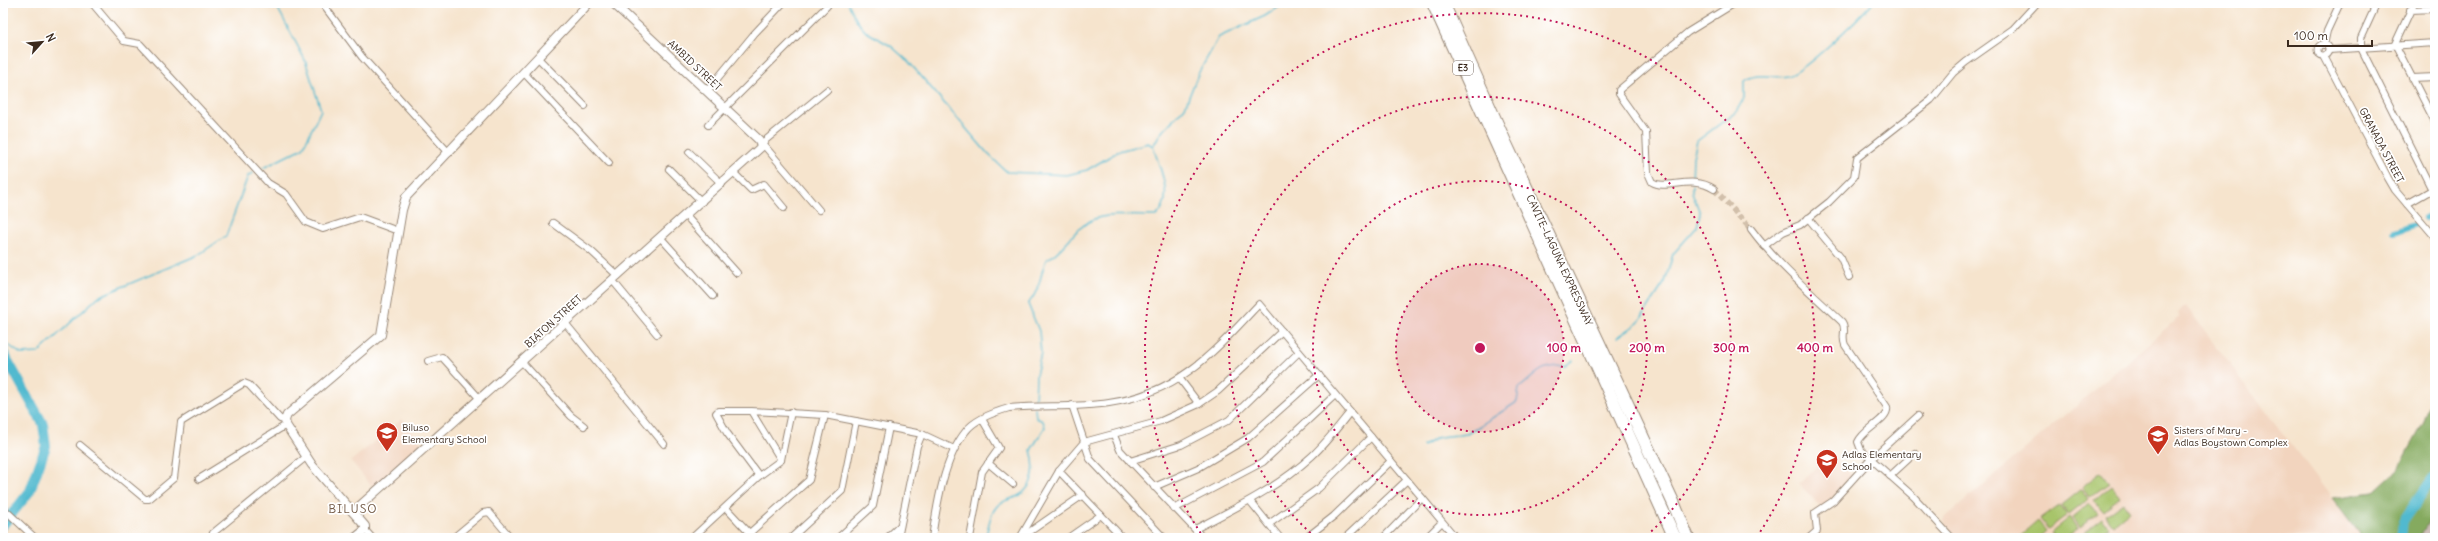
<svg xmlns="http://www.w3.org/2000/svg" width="2438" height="541" font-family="Delius,sans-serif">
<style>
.built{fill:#f2d4be}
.industrial{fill:#cfc0ba}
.green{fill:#a7c46b;stroke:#717744}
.forest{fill:#85aa5f;stroke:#606a3e}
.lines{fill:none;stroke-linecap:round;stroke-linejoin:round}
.stream{stroke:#51b9cf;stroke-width:1.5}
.canal{stroke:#51b9cf;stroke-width:6}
.river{stroke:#51b9cf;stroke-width:10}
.minor-tunnel{stroke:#d1bfaa;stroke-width:6;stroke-dasharray:6 3;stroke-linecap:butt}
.minor-casing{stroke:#988776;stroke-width:8}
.tertiary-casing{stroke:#988776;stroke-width:10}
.motorway-casing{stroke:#988776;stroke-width:14}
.minor{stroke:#fff;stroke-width:6}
.tertiary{stroke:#fff;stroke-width:8}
.motorway{stroke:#fff;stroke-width:12}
.ring{fill:none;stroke:#c2185b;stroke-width:2;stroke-dasharray:2 4}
.labels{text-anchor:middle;stroke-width:3.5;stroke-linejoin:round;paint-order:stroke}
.shield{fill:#fff;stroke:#766a62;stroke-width:1}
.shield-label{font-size:9px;font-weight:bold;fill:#3b2a1e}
.street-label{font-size:10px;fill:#3b2a1e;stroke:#fff}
.poi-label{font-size:10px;fill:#3b2a1e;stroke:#fff;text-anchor:start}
.quarter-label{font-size:12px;letter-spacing:1px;fill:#745b47;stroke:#fff}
.centre{fill:#c2185b;stroke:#fff;stroke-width:2}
.ring-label{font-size:12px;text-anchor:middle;font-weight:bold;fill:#c2185b;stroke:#fff;stroke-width:3.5;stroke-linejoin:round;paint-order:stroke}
</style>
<rect width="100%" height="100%" fill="#fff"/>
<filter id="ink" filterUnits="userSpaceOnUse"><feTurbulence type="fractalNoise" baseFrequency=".025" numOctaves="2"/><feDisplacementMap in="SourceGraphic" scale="8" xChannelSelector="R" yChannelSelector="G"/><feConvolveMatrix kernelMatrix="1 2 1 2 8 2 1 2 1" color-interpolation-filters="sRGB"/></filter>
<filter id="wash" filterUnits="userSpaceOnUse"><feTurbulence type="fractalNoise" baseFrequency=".012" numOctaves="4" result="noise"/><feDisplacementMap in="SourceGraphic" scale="16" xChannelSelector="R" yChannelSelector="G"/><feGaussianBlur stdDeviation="0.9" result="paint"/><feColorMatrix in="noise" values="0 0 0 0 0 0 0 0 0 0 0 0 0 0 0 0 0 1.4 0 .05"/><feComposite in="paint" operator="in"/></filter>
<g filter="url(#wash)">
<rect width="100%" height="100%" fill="#f6e4cd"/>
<!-- built -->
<g class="built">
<path d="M2186,306L2362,538H1956L1945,524L1944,520L1946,517L2179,317L2178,313Z"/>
<path d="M402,419L424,446L373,488L351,461Z"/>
<path d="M1830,453L1854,477L1822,508L1799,484Z"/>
</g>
<!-- industrial -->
<path class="industrial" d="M2435,510V538H2419Z"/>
<!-- green -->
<g class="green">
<path d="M2101,472L2109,483L2090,497L2082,487Z"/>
<path d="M2111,486L2120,497L2103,511L2094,500Z"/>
<path d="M2081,489L2089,499L2069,515L2061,505Z"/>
<path d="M2123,502L2130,511L2113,525L2105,515Z"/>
<path d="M2090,504L2098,513L2080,527L2073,518Z"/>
<path d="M2059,505L2067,515L2048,529L2040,519Z"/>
<path d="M2070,517L2078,528L2066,538H2055L2051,533Z"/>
<path d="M2102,518L2109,527L2096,538H2088L2084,532Z"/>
<path d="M2038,521L2046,531L2038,538H2018Z"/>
</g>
<!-- forest -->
<path class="forest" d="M2435,390V510L2419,538H2362L2332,498L2374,492L2398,470L2423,424Z"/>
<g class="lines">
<!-- stream -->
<g class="stream">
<path d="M848,3L857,21L865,31L891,46L908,61L988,154L1007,172L1067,175L1087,170L1119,151L1148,143L1153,146"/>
<path d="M261,169L303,148L321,110L305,60L275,3"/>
<path d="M1692,182L1693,157L1697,141L1736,112L1744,98V81C1758,71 1773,79 1788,76C1804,72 1860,17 1872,3"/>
<path d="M1618,337L1638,323L1665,282L1673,254L1697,227L1700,213L1692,192V185"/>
<path d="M3,341L21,354L38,353L98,297L198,255L226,236L248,176L253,173"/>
<path d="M1035,405L1036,375L1041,353L1039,331L1028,304C1041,289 1039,278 1046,260C1064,251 1073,229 1092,220C1106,213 1139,216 1156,216C1176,198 1159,168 1153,146L1160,134L1185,107L1198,74L1219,37L1265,16L1285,3"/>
<path d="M1423,446L1439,437L1467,434L1517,402L1519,388C1538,374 1538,365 1565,366L1573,360"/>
<path d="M985,538C988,530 989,519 993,512C1000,499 1009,501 1018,496C1035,487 1036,466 1031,450L1045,427L1043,421L1036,418L1035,408"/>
</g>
<!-- canal -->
<g class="canal">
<path d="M2425,218L2435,213"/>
<path d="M2394,232L2416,224"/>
</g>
<!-- river -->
<g class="river">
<path d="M3,352L43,424L46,446L30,491L3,525"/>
<path d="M2401,538L2403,521L2435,475"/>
</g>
</g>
</g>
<g filter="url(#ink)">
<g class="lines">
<!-- minor-tunnel -->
<path class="minor-tunnel" d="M1714,189L1751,229"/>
<!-- minor casing -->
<g class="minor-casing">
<g id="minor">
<path d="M92,3L124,41L140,44L268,183L286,194L306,222L323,229L360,217L398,231"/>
<path d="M322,3L362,57L449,153"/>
<path d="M2377,3L2361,38V48L2432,190"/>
<path d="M2414,3L2395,44L2435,122"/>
<path d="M2410,10L2435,9"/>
<circle cx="2323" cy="50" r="5.5"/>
<path d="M2324,45L2327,31L2340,3"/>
<path d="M2329,50L2435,43"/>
<path d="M2324,56L2388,178L2395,190L2435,237"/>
<path d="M538,58L585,106"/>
<path d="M524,73L609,163"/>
<path d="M2412,78L2435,77"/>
<path d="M707,91L754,34L783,3"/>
<path d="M708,125L827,6"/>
<path d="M689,152L722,184"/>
<path d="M669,169L702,202"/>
<path d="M734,173L751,190L764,184L784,208"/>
<path d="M1714,189C1692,174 1666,191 1652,182L1648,173L1646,132L1619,94V90L1688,32L1735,3"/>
<path d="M2407,204L2435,188"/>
<path d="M819,210L762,143L827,90"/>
<path d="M686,216L737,273"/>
<path d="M1808,218L1841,258L1849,277"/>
<path d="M553,223L591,251L618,276"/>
<path d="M1751,229C1777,264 1810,292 1842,322C1847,329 1841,336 1845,345L1887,407C1890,419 1863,429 1858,442L1861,450L1914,497L1952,538"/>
<path d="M660,237L713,296"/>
<path d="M1764,246L1783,232L1800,225L1829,202L1854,177L1857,158L1931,100L1953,73L1966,62L2013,29L2037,3"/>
<path d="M613,281L657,334"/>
<path d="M566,324L664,444"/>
<path d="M428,361L442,357L480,399"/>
<path d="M522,362L571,416L584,426"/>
<path d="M1180,379L1199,404"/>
<path d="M1072,405L1090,459L1164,538"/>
<path d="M751,411H718L716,413L727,433L759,476"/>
<path d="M1114,435L1120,450L1203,538"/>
<path d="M80,445L145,499H149L174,478L181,422L244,383L249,385L280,419L285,420"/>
<path d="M781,460L751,411L825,415L922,434L954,449"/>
<path d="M1130,461L1181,445L1229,420L1299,352"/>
<path d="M988,463L1013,484"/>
<path d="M1059,471L1123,538"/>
<path d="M1890,476L1915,453"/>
<path d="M199,479L286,425"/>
<path d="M1154,487L1198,468L1248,438L1319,375"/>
<path d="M1250,501L1280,538"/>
<path d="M3,508L35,538"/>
<path d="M726,508L754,538"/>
<path d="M1174,509L1263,462L1335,395"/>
<path d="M1269,524L1319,488L1371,437"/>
<path d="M1195,529C1236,508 1277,488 1312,456C1326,443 1338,427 1350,412"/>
<path d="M365,530L372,538"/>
<path d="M213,533L306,457"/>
<path d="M1022,537L1083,495"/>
<path d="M453,538L483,513L489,512L511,538"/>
<path d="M692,538L759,476L781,460L791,412"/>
<path d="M744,538L809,480L825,415"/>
<path d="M791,538L842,491L856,421"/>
<path d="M838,538L873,506L889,427"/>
<path d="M887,538L900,526"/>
<path d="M898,538L917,446L922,434"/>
<path d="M932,538C937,504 944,458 966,431C975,419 995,412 1009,408C1042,405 1076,408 1109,403C1179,393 1213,353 1259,304L1456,538"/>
<path d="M970,538L982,472L999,448L982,419"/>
<path d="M1020,538L1059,471L1084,442L1161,421L1199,404L1218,391L1282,331"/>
<path d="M1068,538L1101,515"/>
<path d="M1306,538L1334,516L1391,461"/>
<path d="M1345,538L1407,480"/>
<path d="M1383,538L1422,498"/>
<path d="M1426,538L1442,522"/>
<path d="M1809,538L1817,531L1815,513L1833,501L1871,459L1918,416"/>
</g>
</g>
<!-- tertiary casing -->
<g class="tertiary-casing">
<g id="tertiary">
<path d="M353,512L761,147L759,140L613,3"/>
<path d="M355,538L365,530V526L312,465L286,425L285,420L287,415L381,335L402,210L406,197L589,3"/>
</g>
</g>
<!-- motorway casing -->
<g class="motorway-casing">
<g id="motorway">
<path d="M1433,3L1675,538"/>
<path d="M1443,3L1506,144L1674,504L1688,538"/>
</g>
</g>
<!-- minor -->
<use href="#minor" class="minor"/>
<!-- tertiary -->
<use href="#tertiary" class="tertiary"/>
<!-- motorway -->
<use href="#motorway" class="motorway"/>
</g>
</g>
<!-- distance rings -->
<circle cx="1480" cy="348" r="84" fill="#c2185b" fill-opacity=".12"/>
<g class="ring">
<circle cx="1480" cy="348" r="84"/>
<circle cx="1480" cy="348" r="167"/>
<path d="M1315 537A251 251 0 1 1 1645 537"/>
<path d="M1204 538A335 335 0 1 1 1756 538"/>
</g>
<!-- icons -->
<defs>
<g id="school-pin" transform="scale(1.15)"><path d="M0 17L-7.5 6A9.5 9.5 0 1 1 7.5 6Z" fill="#c8321e" stroke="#fff"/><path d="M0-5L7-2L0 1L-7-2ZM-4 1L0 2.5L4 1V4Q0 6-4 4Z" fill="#fff"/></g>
</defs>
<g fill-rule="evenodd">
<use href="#school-pin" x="387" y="433"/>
<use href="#school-pin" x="2158" y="436"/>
<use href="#school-pin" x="1827" y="460"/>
</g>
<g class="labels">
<!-- shield labels -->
<rect class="shield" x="1453" y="61" width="20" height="14" rx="3"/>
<g class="shield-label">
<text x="1463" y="71">E3</text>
</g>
<!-- street labels -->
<g class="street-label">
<text transform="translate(695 65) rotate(43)" y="4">AMBID STREET</text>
<text transform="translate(2382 145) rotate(62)" y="4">GRANADA STREET</text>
<text transform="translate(1560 260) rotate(65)" y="4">CAVITE–LAGUNA EXPRESSWAY</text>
<text transform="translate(553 321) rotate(-42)" y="4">BIATON STREET</text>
</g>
<!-- poi labels -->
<g class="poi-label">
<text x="402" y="431">Biluso<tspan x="402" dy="12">Elementary School</tspan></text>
<text x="2174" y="434">Sisters of Mary -<tspan x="2174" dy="12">Adlas Boystown Complex</tspan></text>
<text x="1842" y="458">Adlas Elementary<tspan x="1842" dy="12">School</tspan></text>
</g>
<!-- quarter labels -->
<g class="quarter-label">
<text x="353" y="513">BILUSO</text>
</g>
</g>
<circle cx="1480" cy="348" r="6" class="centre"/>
<g class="ring-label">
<text x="1564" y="352">100 m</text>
<text x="1647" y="352">200 m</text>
<text x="1731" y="352">300 m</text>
<text x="1815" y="352">400 m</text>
</g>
<!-- margin -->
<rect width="2438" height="541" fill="none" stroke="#fff" stroke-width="16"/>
<!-- north arrow -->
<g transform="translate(42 42) rotate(63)" stroke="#ffffff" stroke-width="3" paint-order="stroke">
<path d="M0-3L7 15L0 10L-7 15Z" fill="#3b2a1e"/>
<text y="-6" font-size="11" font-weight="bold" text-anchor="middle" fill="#3b2a1e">N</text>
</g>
<!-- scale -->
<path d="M2288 40v6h84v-6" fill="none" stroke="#3b2a1e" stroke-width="2"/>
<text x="2294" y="40" font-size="12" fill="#3b2a1e" stroke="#ffffff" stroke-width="3" paint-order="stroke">100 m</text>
</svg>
